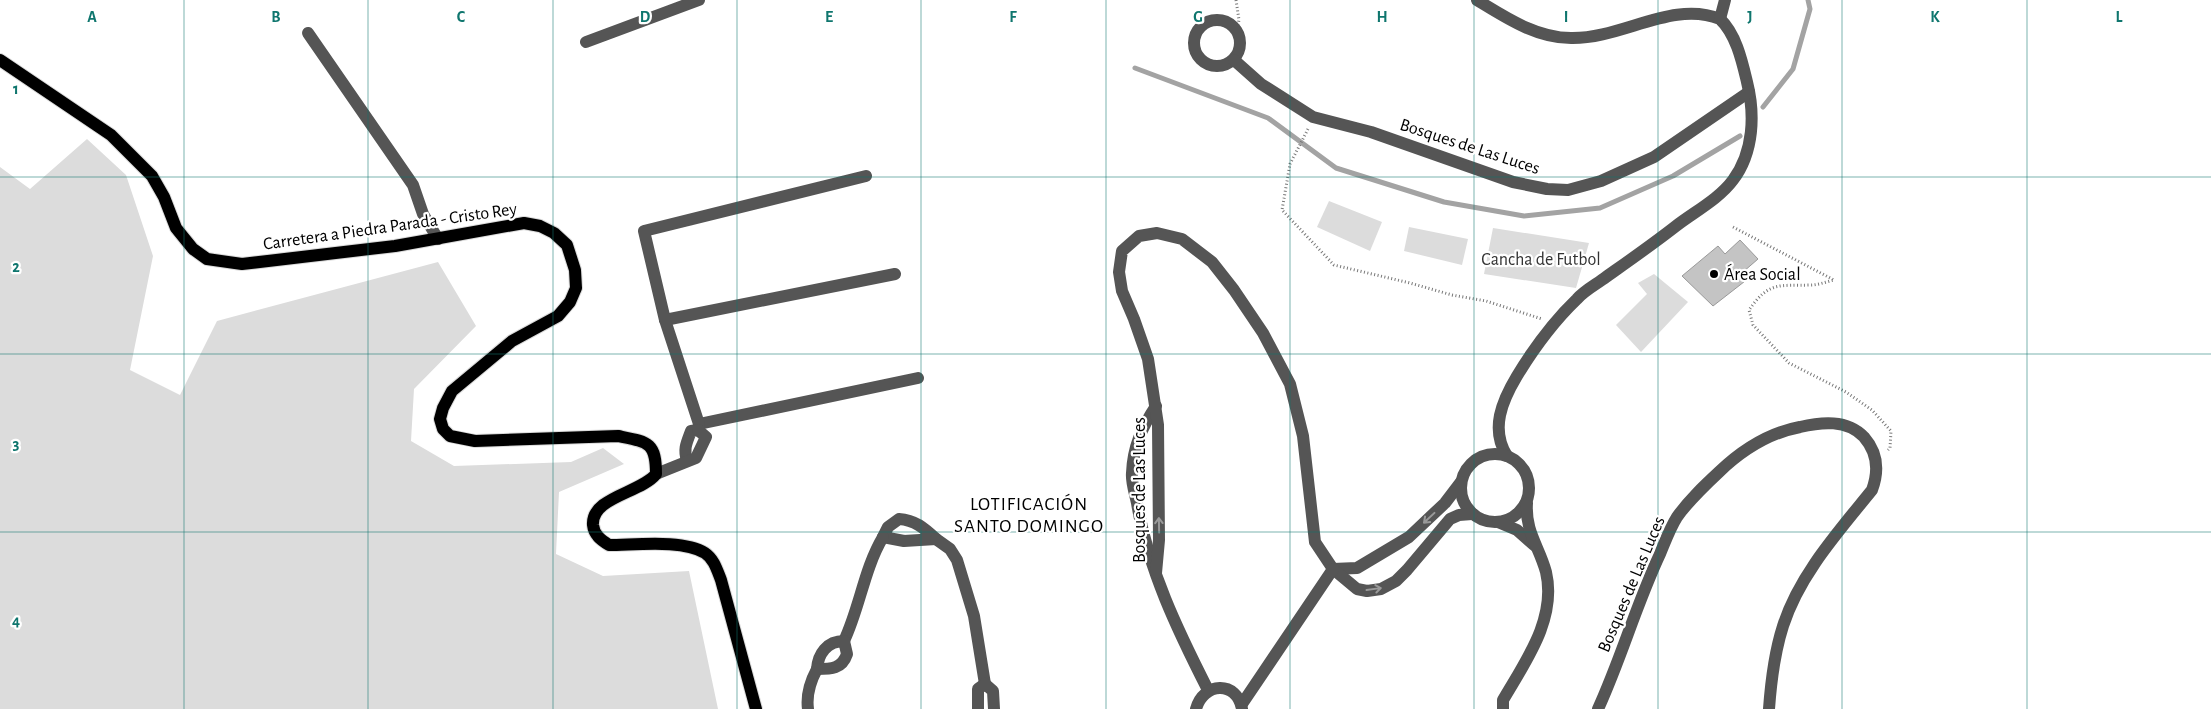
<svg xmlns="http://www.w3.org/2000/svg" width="2211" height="709" font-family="'Alegreya Sans',sans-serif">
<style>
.green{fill:#dcdcdc}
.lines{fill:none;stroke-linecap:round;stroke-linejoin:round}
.stream{stroke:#a3a3a3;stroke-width:5}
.building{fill:#c4c4c4;stroke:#999}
.major-casing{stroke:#dbdbdb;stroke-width:14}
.path{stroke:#777;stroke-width:3;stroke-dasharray:1 2.5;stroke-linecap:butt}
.minor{stroke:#555;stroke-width:12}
.major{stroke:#000;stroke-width:12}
.oneway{stroke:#999}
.grid{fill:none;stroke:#0f766e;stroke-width:1;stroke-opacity:0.55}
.poi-dot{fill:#000;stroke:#fff;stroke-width:2}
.labels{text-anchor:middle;stroke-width:4.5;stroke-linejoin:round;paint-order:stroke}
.street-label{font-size:18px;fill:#000;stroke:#fff}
.park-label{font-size:18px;fill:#333;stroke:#fff}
.poi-label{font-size:18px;fill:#000;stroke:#fff;text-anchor:start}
.neighbourhood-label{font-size:19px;letter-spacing:1px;fill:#000;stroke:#fff}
.grid-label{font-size:16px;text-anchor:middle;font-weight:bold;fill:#0f766e;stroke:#fff;stroke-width:4.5;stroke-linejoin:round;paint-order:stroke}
</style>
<rect width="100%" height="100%" fill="#fff"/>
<!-- green -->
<g class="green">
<path d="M87,139L126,175L153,256L130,370L180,395L217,321L438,262L476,326L414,389L411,441L454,466L571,462L603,448L624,464L559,492L556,554L603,576L689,571L718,709H0V167L30,189Z"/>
<path d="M1329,201L1382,222L1370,251L1317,227Z"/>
<path d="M1409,227L1468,239L1462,265L1404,251Z"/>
<path d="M1493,228L1589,243L1576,288L1484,274Z"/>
<path d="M1654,274L1688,302L1641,352L1616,325L1647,294L1638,283Z"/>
</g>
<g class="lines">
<!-- stream -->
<g class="stream">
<path d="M1135,68L1268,118L1336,168L1444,202L1524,216L1600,208L1673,176L1740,136"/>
<path d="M1763,107L1793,69L1810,9L1808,0"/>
</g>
</g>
<!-- building -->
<path class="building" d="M1740,240L1758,259L1743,272L1749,278L1713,306L1682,276L1718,246L1725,254Z"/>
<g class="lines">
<!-- major casing -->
<g class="major-casing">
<path id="major" d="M0,60L111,135L152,176L164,197L176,228L193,249L207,259L242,264L395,246L524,223L540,226L554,233L567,245L575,270L576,288L570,302L558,316L512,341L452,391L443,408L440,419L443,429L450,436L475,441L618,436C648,442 656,442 656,474C641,493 591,497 593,525C594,535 601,540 609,545C635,545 683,539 705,553C714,559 717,570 721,580L756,709"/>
</g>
<!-- path -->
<g class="path">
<path d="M1236,0L1239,20L1237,30"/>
<path d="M1308,129L1290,164L1282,210L1334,265L1410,283L1452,295L1486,301L1542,319"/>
<path d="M1733,227L1834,280C1826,282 1818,285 1811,285C1779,286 1769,281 1749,310L1753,325L1789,363L1846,392L1872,410L1891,431L1890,448L1888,450"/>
</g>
<!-- minor -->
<g class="minor">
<path d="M1477,0C1505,17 1536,38 1571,38C1622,39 1672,0 1720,19C1736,34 1742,61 1747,82C1755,114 1754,152 1733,180C1719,199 1694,212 1676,226C1653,244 1630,260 1606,277C1597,284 1585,290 1577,299C1553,322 1534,348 1517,376C1502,401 1490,429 1507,456"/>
<path d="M1720,19L1725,0"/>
<circle cx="1217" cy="43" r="23"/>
<path d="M308,33L413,185L423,214L438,239"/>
<path d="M586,42L699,0"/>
<path d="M1234,60L1261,84L1313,117L1371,132L1513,182L1547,189L1568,190L1601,181L1654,157L1749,92"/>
<path d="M665,320L895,274"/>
<path d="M1156,406C1142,427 1133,447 1132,473C1131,482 1135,493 1137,503C1148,569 1178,631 1208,690"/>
<path d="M699,424L918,378"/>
<path d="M698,430L699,424L665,320L644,231L866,176"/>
<circle cx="1495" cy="488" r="34"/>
<path d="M687,460C683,449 687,442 691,431L698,430"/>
<path d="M656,474L696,458L706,437L698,430"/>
<path d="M899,519C915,520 924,528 936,539L904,541L883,537L888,527Z"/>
<path d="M1498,522L1517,530L1534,545"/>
<path d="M936,539L950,549L957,560L974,616L985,684"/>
<path d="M1333,569L1357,568L1409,537L1445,503L1461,482"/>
<path d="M1156,573L1159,540L1158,425L1148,359L1134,319L1122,291L1119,272L1122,251L1139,236L1157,233L1182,239L1212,262L1234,290L1263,333L1290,384L1303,436L1315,542L1333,569L1357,589L1367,591L1381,589L1396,581L1407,570L1450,519L1459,515L1472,514"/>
<path d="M844,641C860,607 864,569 883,537"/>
<path d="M844,641L847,654C842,669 831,669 817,669C818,654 827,641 844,641Z"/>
<path d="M1242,704L1333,569"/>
<path d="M808,709C806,694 810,682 817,669"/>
<path d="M978,709V689L985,684L993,691L994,709"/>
<path d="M1196,709C1203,682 1237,680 1242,709"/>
<path d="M1503,709V700C1525,662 1557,619 1546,572C1539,546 1525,532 1527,503"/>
<path d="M1598,709C1621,659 1636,605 1660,554C1665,542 1670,528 1677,517C1689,500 1704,486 1719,472C1742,450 1768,433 1800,427C1821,422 1847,419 1864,437C1878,453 1879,471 1872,490C1839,531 1799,575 1783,626C1774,654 1771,681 1769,709"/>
</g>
<!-- major -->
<use href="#major" class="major"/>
</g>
<!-- one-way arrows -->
<defs><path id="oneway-shaft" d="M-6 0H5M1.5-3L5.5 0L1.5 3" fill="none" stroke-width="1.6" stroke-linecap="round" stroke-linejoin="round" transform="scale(1.25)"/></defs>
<g class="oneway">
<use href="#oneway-shaft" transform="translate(1429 518) rotate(137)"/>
<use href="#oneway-shaft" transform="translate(1159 525) rotate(-91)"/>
<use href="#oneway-shaft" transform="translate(1374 589) rotate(-8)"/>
</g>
<!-- grid -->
<path class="grid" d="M184,0V709M368,0V709M553,0V709M737,0V709M921,0V709M1106,0V709M1290,0V709M1474,0V709M1658,0V709M1842,0V709M2027,0V709M0,177H2211M0,354H2211M0,532H2211"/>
<!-- markers -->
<circle class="poi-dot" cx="1714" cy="274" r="5"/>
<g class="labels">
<!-- street labels -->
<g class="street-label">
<text transform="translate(1470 146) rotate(18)" y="6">Bosques de Las Luces</text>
<text transform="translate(390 226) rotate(-8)" y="6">Carretera a Piedra Parada - Cristo Rey</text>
<text transform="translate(1139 490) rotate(-90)" y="6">Bosques de Las Luces</text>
<text transform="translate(1631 584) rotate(-67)" y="6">Bosques de Las Luces</text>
</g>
<!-- park labels -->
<g class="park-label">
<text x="1541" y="265">Cancha de Futbol</text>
</g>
<!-- poi labels -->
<g class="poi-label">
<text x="1724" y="280">Área Social</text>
</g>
<!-- neighbourhood labels -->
<g class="neighbourhood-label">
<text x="1029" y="510">LOTIFICACIÓN<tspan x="1029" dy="22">SANTO DOMINGO</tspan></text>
</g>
</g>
<g class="grid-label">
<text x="92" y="22">A</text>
<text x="276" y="22">B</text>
<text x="461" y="22">C</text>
<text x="645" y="22">D</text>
<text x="829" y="22">E</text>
<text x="1013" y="22">F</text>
<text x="1198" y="22">G</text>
<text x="1382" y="22">H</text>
<text x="1566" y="22">I</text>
<text x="1750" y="22">J</text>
<text x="1935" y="22">K</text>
<text x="2119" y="22">L</text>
<text x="16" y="94">1</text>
<text x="16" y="272">2</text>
<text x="16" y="449">3</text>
<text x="16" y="626">4</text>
</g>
</svg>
